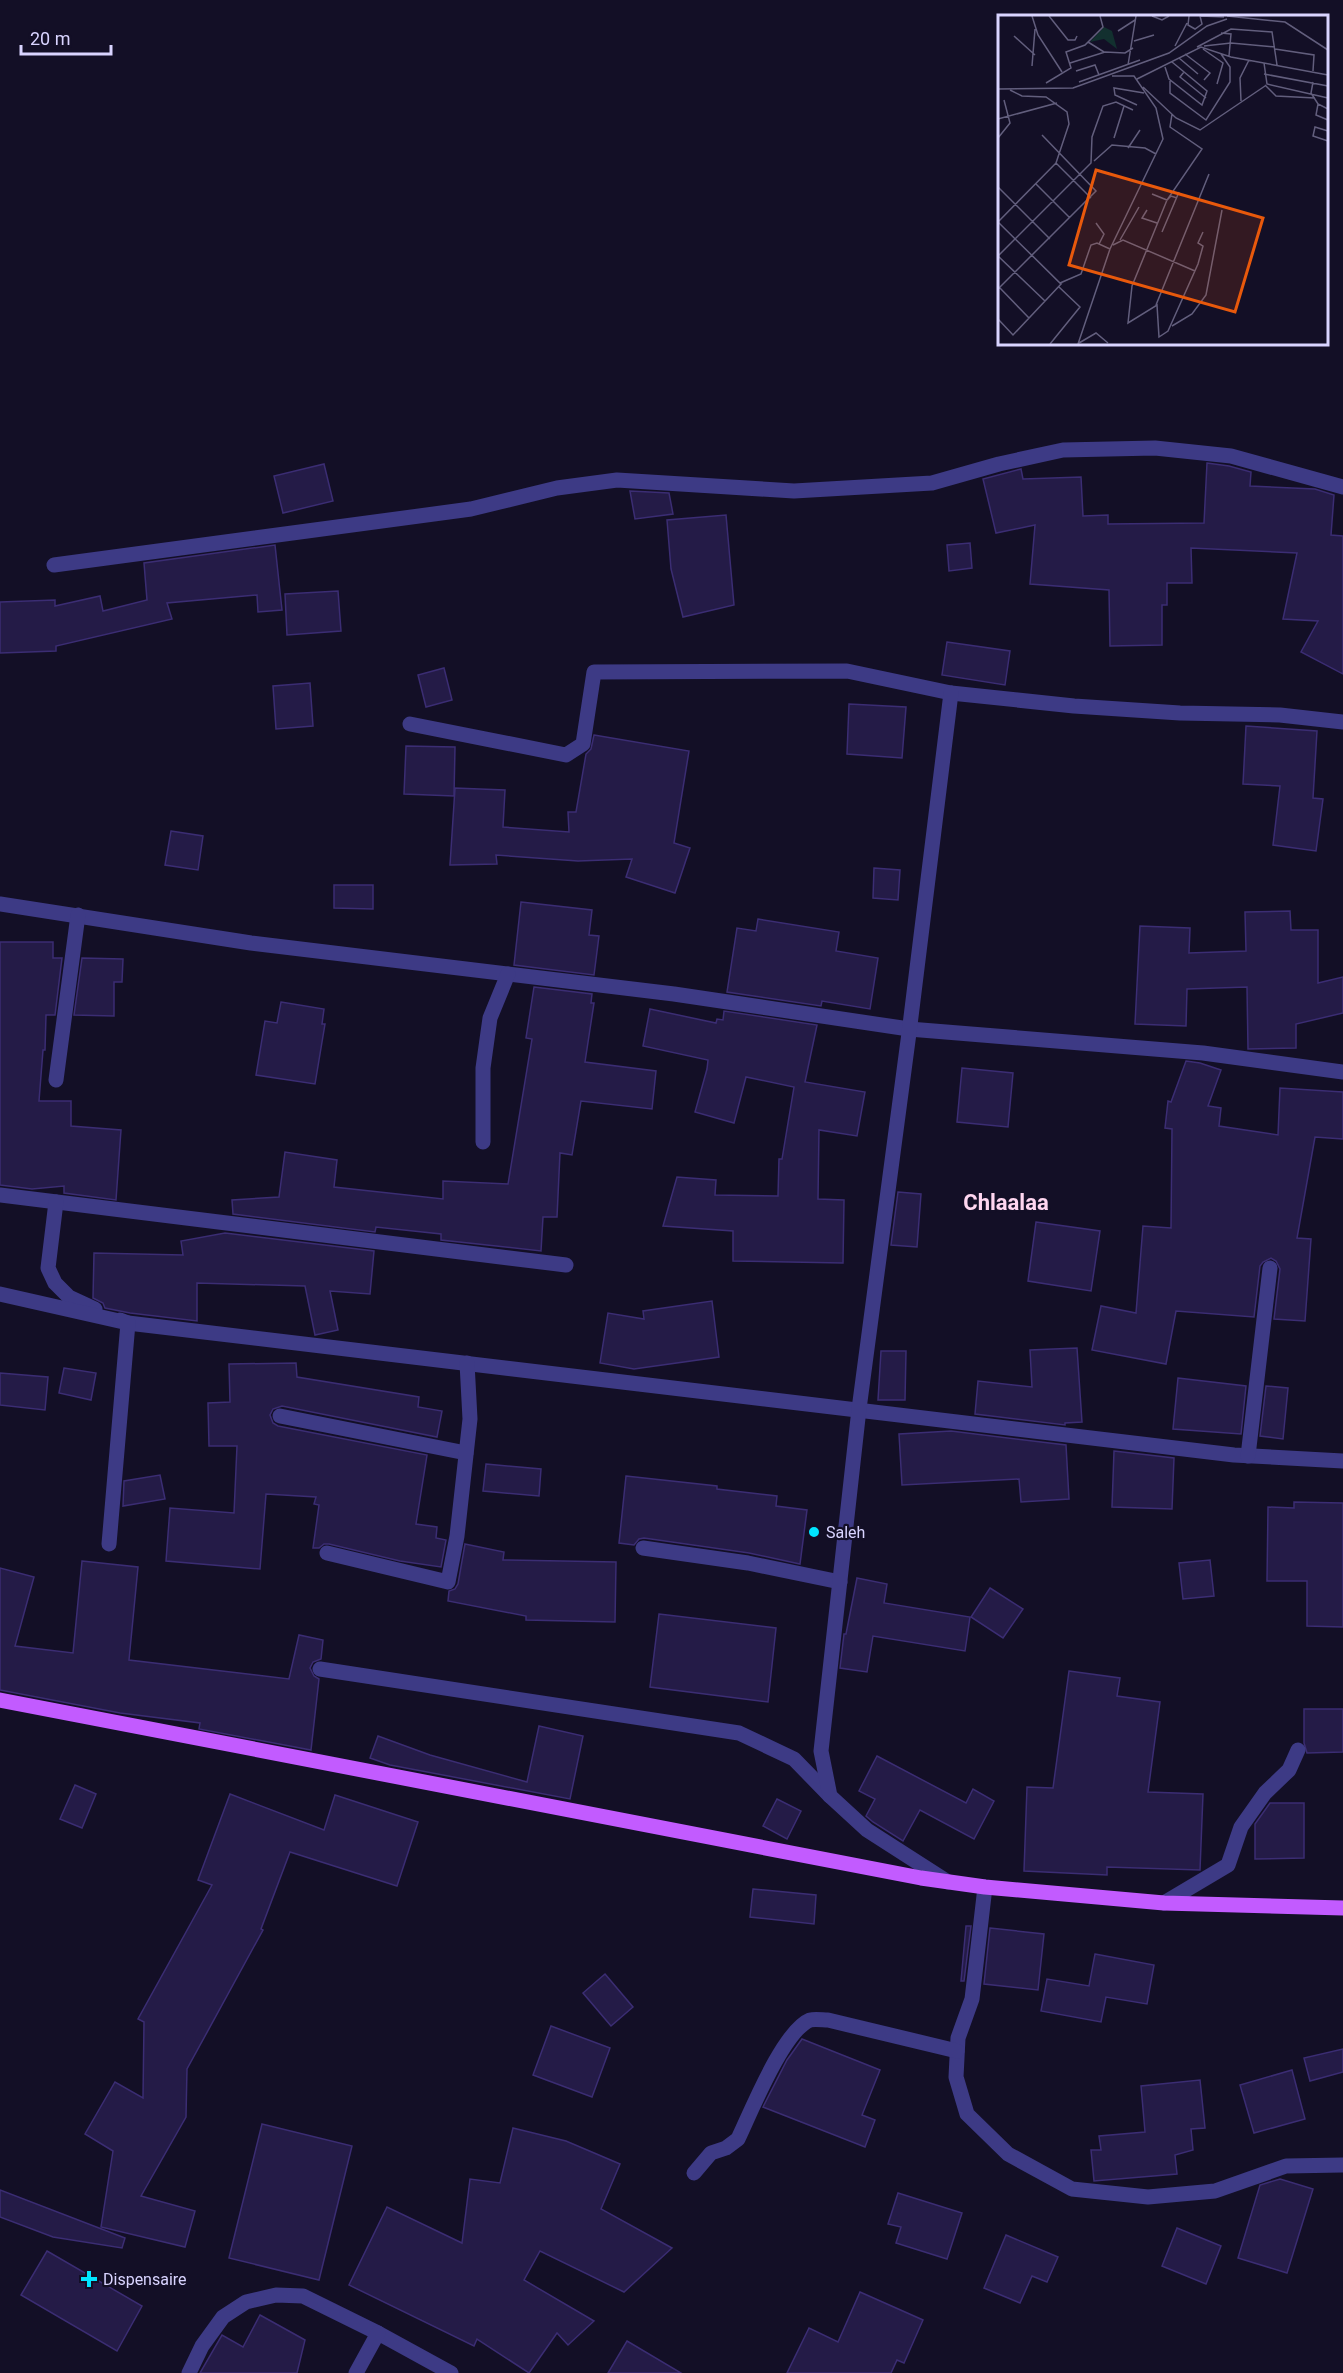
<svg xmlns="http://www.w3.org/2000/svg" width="1343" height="2373" font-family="Roboto,sans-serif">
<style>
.building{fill:#241b47;stroke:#3b2d73;stroke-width:1.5}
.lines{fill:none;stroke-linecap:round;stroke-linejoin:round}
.minor{stroke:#3d3a85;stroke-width:15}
.major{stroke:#c25bff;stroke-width:15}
.poi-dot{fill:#00e5ff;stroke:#130f26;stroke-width:2}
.labels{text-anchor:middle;stroke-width:4.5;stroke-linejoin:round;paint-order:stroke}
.poi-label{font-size:16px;fill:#d9d4ff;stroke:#130f26;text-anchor:start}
.district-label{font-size:22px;font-weight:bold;fill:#ffd6f0;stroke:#130f26}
.inset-road{fill:none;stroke:#625e7d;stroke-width:1.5}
.view{fill:#e8590c;fill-opacity:0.15;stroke:#e8590c;stroke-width:3}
.inset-edge{fill:none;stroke:#d9d4ff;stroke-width:3}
</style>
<rect width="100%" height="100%" fill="#130f26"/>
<!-- building -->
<g class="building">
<path d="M1207,463L1229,466L1251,472L1250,486L1315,489L1334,495L1331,535L1343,536V674L1301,652L1318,621L1283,619L1297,553L1191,548L1192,583H1167V605H1162V645L1110,646L1109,590L1030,584L1035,525L996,533L983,479L1021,469L1023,479L1081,477L1083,516L1108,515V524L1204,523Z"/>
<path d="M324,464L333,501L283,513L274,476Z"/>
<path d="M630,491L669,493L673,514L635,519Z"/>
<path d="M726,515L734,605L683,617L671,569L667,520Z"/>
<path d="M970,543L972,568L949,571L947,545Z"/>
<path d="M275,545L282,610L258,612L257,595L167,603L172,619L56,646V651L0,653V602L55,600V606L100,596L103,611L147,600L144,563Z"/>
<path d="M338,591L341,631L287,635L285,594Z"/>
<path d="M947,642L1010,651L1005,685L942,675Z"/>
<path d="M444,668L452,700L426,707L418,675Z"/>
<path d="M310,683L313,726L276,729L273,686Z"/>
<path d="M849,704L906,707L902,758L847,754Z"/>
<path d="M1246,726L1317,731L1313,798L1323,799L1316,851L1273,845L1280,786L1243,784Z"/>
<path d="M594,735L689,751L674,843L690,848L675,893L626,877L632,859L578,861L496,855L497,864L450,865L455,788L505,790L503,827L569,832L568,812H576L586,754L591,749Z"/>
<path d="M406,746L455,747L454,796L404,794Z"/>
<path d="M171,831L203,836L198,870L165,865Z"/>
<path d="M874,868L900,870L898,900L873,898Z"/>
<path d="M334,885H373V909L334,908Z"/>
<path d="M521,902L592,910L589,935L599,936L594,975L514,965Z"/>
<path d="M1290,911L1291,930H1318V983L1343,977V1013L1296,1024V1048L1248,1049L1247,987L1187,989L1186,1026L1135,1024L1140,926L1190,928L1189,953L1246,951L1245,912Z"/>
<path d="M758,919L839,932L836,951L878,958L870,1009L822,1001L821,1006L727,992L737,928L756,931Z"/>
<path d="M0,942H53V958H62L55,1015H46L45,1050H43L39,1101H71V1126L121,1130L116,1200L64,1193V1186L32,1189L0,1185Z"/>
<path d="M82,958L123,959L122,982H114V1016L74,1015Z"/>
<path d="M534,987L592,994L591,1003H594L585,1062L656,1071L652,1109L581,1101L572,1155L560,1153L557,1217H543L541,1251L441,1240V1234L376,1227L375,1232L233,1214L232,1200L279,1197L285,1152L337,1160L334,1187L443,1199V1181L508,1184L532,1039L526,1038Z"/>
<path d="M281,1002L324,1009L322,1024H325L315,1084L256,1075L265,1021L277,1023Z"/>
<path d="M650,1009L716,1023L717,1019L723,1020L724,1011L817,1025L805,1082L865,1092L857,1136L819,1130L818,1199L844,1200L843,1263L733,1261V1231L663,1226L677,1177L716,1180L715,1195L778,1196L779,1159H782L794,1087L746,1077L734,1123L695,1112L707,1069L708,1060L643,1046Z"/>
<path d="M1186,1061L1200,1063L1221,1070L1208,1106L1221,1108L1219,1126L1278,1135L1280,1088L1343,1092V1139L1315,1137L1297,1238L1311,1239L1305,1321L1274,1319L1280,1269L1276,1261L1271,1258L1263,1262L1260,1266L1254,1317L1176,1311L1166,1364L1092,1350L1101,1306L1136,1313L1143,1226L1171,1228L1172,1129L1165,1128L1168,1101L1171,1102Z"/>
<path d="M962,1068L1013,1073L1008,1127L957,1122Z"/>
<path d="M898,1192L921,1194L917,1247L891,1245Z"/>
<path d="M1036,1222L1100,1231L1091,1291L1028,1281Z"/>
<path d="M225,1233L374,1251L370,1294L330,1291L338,1330L315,1335L305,1286L197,1283V1321L130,1313L105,1308L103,1303L93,1298L94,1253L183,1255L181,1241Z"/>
<path d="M712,1301L719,1357L634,1369L600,1363L608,1313L644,1319L643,1311Z"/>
<path d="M1077,1348L1082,1422L1065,1423V1425L975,1414L978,1381L1032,1387L1030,1350Z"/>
<path d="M881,1351H906L905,1400H878Z"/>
<path d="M296,1363L297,1377L419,1397L418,1407L442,1411L437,1437L282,1406L273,1409L270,1415L273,1423L278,1426L427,1455L416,1524L437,1527L436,1538L446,1540L441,1567L400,1561L329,1544H324L319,1548H313L319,1505L314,1504L316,1497L266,1494L260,1569L166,1561L170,1508L234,1513L237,1446H209L208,1403L230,1402L229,1364Z"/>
<path d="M64,1368L96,1373L91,1400L59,1393Z"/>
<path d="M0,1373L48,1377L45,1410L0,1405Z"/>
<path d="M1178,1378L1246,1386L1241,1434L1173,1429Z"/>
<path d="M1266,1386L1288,1388L1283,1439L1260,1436Z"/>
<path d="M951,1431L1066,1445L1069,1499L1021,1502L1019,1479L902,1485L899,1434Z"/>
<path d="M1114,1451L1174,1458L1172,1509L1112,1507Z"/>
<path d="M486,1464L541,1469L539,1496L483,1491Z"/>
<path d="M160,1475L165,1499L123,1506L124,1481Z"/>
<path d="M626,1476L717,1486V1489L777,1496L776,1506L807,1510L800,1564L749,1553L644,1538L639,1539L634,1545L619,1543Z"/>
<path d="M1294,1502L1343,1503V1627L1307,1626V1581H1267L1268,1507L1294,1508Z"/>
<path d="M465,1544L504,1552L503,1560L616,1562L615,1622L526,1620V1616L448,1601L449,1591L455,1589L458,1584Z"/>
<path d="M1210,1560L1214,1596L1183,1599L1179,1563Z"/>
<path d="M82,1561L138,1567L129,1660L289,1679L299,1635L323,1640L321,1659L313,1662L310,1668L314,1676L319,1679L311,1750L199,1729L200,1723L120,1713L0,1690V1568L34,1577L15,1646L73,1653Z"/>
<path d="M857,1578L887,1584L884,1603L970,1617L965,1651L873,1636L867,1672L840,1668L844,1634H846Z"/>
<path d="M990,1588L1023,1609L1003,1638L971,1617Z"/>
<path d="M659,1614L776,1628L768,1702L650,1687Z"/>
<path d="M1069,1671L1120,1678L1117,1696L1160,1702L1148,1792L1203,1794L1200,1870L1107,1867V1875L1024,1871L1027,1787L1053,1788Z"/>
<path d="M1304,1709H1343V1752L1307,1753L1304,1743Z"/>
<path d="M539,1726L583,1736L570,1799L390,1765L370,1758L378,1736L430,1755L527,1782Z"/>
<path d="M877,1756L966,1803L973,1789L994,1801L974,1839L920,1810L903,1841L873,1822L866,1816L875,1799L859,1791Z"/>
<path d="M75,1785L96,1794L82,1828L60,1819Z"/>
<path d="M230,1794L324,1830L335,1795L418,1822L397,1886L290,1852L261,1929L263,1930L187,2069L186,2117L141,2196L195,2211L185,2247L101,2227L113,2151L85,2134L115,2082L143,2098L144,2022L138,2019L212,1885L198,1880Z"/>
<path d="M777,1799L801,1811L787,1839L763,1826Z"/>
<path d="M1270,1803H1304V1858L1255,1859V1824Z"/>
<path d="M753,1889L816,1895L814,1924L750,1917Z"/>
<path d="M966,1926H971L964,1981H961Z"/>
<path d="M990,1928L1044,1934L1038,1990L984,1984Z"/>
<path d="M1095,1954L1154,1965L1147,2004L1106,1997L1101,2022L1041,2011L1047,1979L1089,1986Z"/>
<path d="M605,1974L633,2007L611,2026L583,1993Z"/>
<path d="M551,2026L610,2048L592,2097L533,2075Z"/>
<path d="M802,2039L880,2070L862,2115L875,2120L865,2147L763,2107L787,2060Z"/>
<path d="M1343,2049V2072L1310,2081L1304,2058Z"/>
<path d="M1292,2070L1305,2119L1254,2133L1240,2085Z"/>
<path d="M1200,2080L1205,2128L1191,2129L1193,2150L1175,2155L1177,2174L1094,2181L1091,2150H1101L1099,2136L1145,2132L1141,2086Z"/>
<path d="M262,2124L352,2146L319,2280L229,2258Z"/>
<path d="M513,2128L566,2141L620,2164L601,2209L672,2248L624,2292L540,2251L524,2280L594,2321L568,2345L557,2333L529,2373L477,2339L474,2346L349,2285L387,2207L462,2243L470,2179L500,2183Z"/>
<path d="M1280,2179L1313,2189L1287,2273L1238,2258L1260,2185Z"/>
<path d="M0,2190L125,2238L122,2248L53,2237L0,2217Z"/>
<path d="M898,2193L962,2213L947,2259L896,2243L901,2227L888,2224Z"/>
<path d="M1177,2228L1221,2246L1206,2284L1162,2266Z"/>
<path d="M1006,2235L1058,2257L1047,2282L1032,2276L1020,2303L984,2288Z"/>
<path d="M47,2251L142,2306L117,2351L21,2295Z"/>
<path d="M860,2292L923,2320L904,2363L897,2360L891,2373H787L809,2328L838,2342Z"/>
<path d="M260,2315L305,2340L297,2373H200L222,2335L243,2347Z"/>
<path d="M627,2341L681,2373H608Z"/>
</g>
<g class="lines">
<!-- minor -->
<g class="minor">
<path d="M54,565L471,509L557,488L617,480L794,491L932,483L999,464L1063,450L1155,448L1231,456L1343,487"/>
<path d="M410,724L566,755L583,744L594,672L847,671L951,693L1074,706L1180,713L1280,715L1343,722"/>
<path d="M0,904L251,943L674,994L909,1029L1203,1053L1343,1072"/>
<path d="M56,1080L78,915"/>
<path d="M483,1142V1068L490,1018L508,974"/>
<path d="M0,1195L566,1265"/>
<path d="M56,1202L48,1268L55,1283L69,1297L95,1309"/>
<path d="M0,1294L128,1323L1234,1455L1343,1461"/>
<path d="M280,1416L466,1453"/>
<path d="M1248,1456L1270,1268"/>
<path d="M109,1544L128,1323L120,1320"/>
<path d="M643,1548L748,1563L840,1582"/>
<path d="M327,1553L448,1582L457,1536L470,1419L467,1363"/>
<path d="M320,1669L739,1733L794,1759L830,1796"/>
<path d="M948,1882L867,1830L830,1796L821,1751L859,1409L909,1033L951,693"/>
<path d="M985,1887L972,1999L958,2038L956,2077L967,2114L1008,2154L1072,2189L1148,2197L1215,2191L1286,2166L1343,2165"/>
<path d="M1164,1903L1228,1865L1241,1827L1265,1793L1289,1770L1298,1750"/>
<path d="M694,2173L711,2153L726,2148L738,2139C751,2112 783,2031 810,2020C815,2019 823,2020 828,2020L957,2051"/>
<path d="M189,2373L202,2346L223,2317L246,2302L276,2295L303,2296L378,2333L451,2373"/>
<path d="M356,2373L378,2333"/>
</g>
<!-- major -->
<path class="major" d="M0,1700L921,1878L985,1887L1164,1903L1343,1908"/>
</g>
<!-- markers -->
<g class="poi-dot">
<circle cx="814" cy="1532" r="6"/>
<path d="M86 2270h6v6h6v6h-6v6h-6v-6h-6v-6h6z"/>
</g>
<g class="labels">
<!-- poi labels -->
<g class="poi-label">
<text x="826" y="1538">Saleh</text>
<text x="103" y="2285">Dispensaire</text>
</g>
<!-- district labels -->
<g class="district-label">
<text x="1006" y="1210">Chlaalaa</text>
</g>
</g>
<!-- overview -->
<g transform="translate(998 15)">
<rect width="330" height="330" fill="#130f26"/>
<path d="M106,12L114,16L119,34L106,24L92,27Z" fill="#12302f"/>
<path class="inset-road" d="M34,1L40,20L64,57M51,1L70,25H77L79,21M154,1L164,5L171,1M191,1L190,10L197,14L204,9L202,1M203,1L226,2M229,1L287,7L330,35M120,16L137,5M223,18L233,19L231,41M16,21L37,40M136,26L156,20M90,27L106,37M177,31L189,8M206,31L233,28L277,32M199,32L233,14L274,17L279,50M205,34L225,48L219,69M277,34L316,40L315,56M187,39L212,58L206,65M181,43L200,59M72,48L107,37L127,38L135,33M266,48L269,69L330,83M130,50L138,1M34,51L37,14M167,52L171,64L204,90L209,76L174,47M78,56L97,50L101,60M186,57L182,62L208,83M266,59L330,71M139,64L203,32L233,42L330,60M172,66V78L208,105L232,67V52L223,39M81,67L142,45M315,67L313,78L320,89L330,94M48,68L73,53L68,37L87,30L105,12L102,1M267,70L278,81L317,83M145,72L178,103L202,115L267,71M0,74L75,73L171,38L209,11L229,4M12,75L24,81L48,82L69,97L71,109L58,148M243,86L242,63L251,45M320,89L318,100L330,105M139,90L117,80L116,73L146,78M174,99L172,112L204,134L169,185L134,271L130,308L159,290L161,322L170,316L200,249L205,231L200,228L205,217M0,104L59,88M330,116L317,112L315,121L330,126M0,123L12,108L6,85M116,123L126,91M130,133L142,115M96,146L114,130L147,133L158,139M38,169L72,203M0,172L52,224M154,179L169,185L173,181L179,183M149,195L144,203L159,208M0,207L62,268L83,259L93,230L99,228L112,234M0,207L58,148L93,183M98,208L106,219L101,229M164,217L181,177M122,225L141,192M115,230L125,225L197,256M0,241L93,148L94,122L105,91L118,87L135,95M0,241L47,286M1,272L31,303M0,274L98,176L44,120M158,290L211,159M0,304L15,320L64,268M174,311L194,299L208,280L224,195M81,328L98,318L110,328M52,329L82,292L61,272M80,329L112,234L165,124L158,93L136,61H114"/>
<path class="view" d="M98,155L265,203L237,297L71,250Z"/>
<rect width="330" height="330" class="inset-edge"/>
</g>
<!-- scale -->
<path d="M21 45v9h90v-9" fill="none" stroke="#d9d4ff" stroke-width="3"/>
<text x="30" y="45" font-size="18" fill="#d9d4ff" stroke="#130f26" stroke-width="4.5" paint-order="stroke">20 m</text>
</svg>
